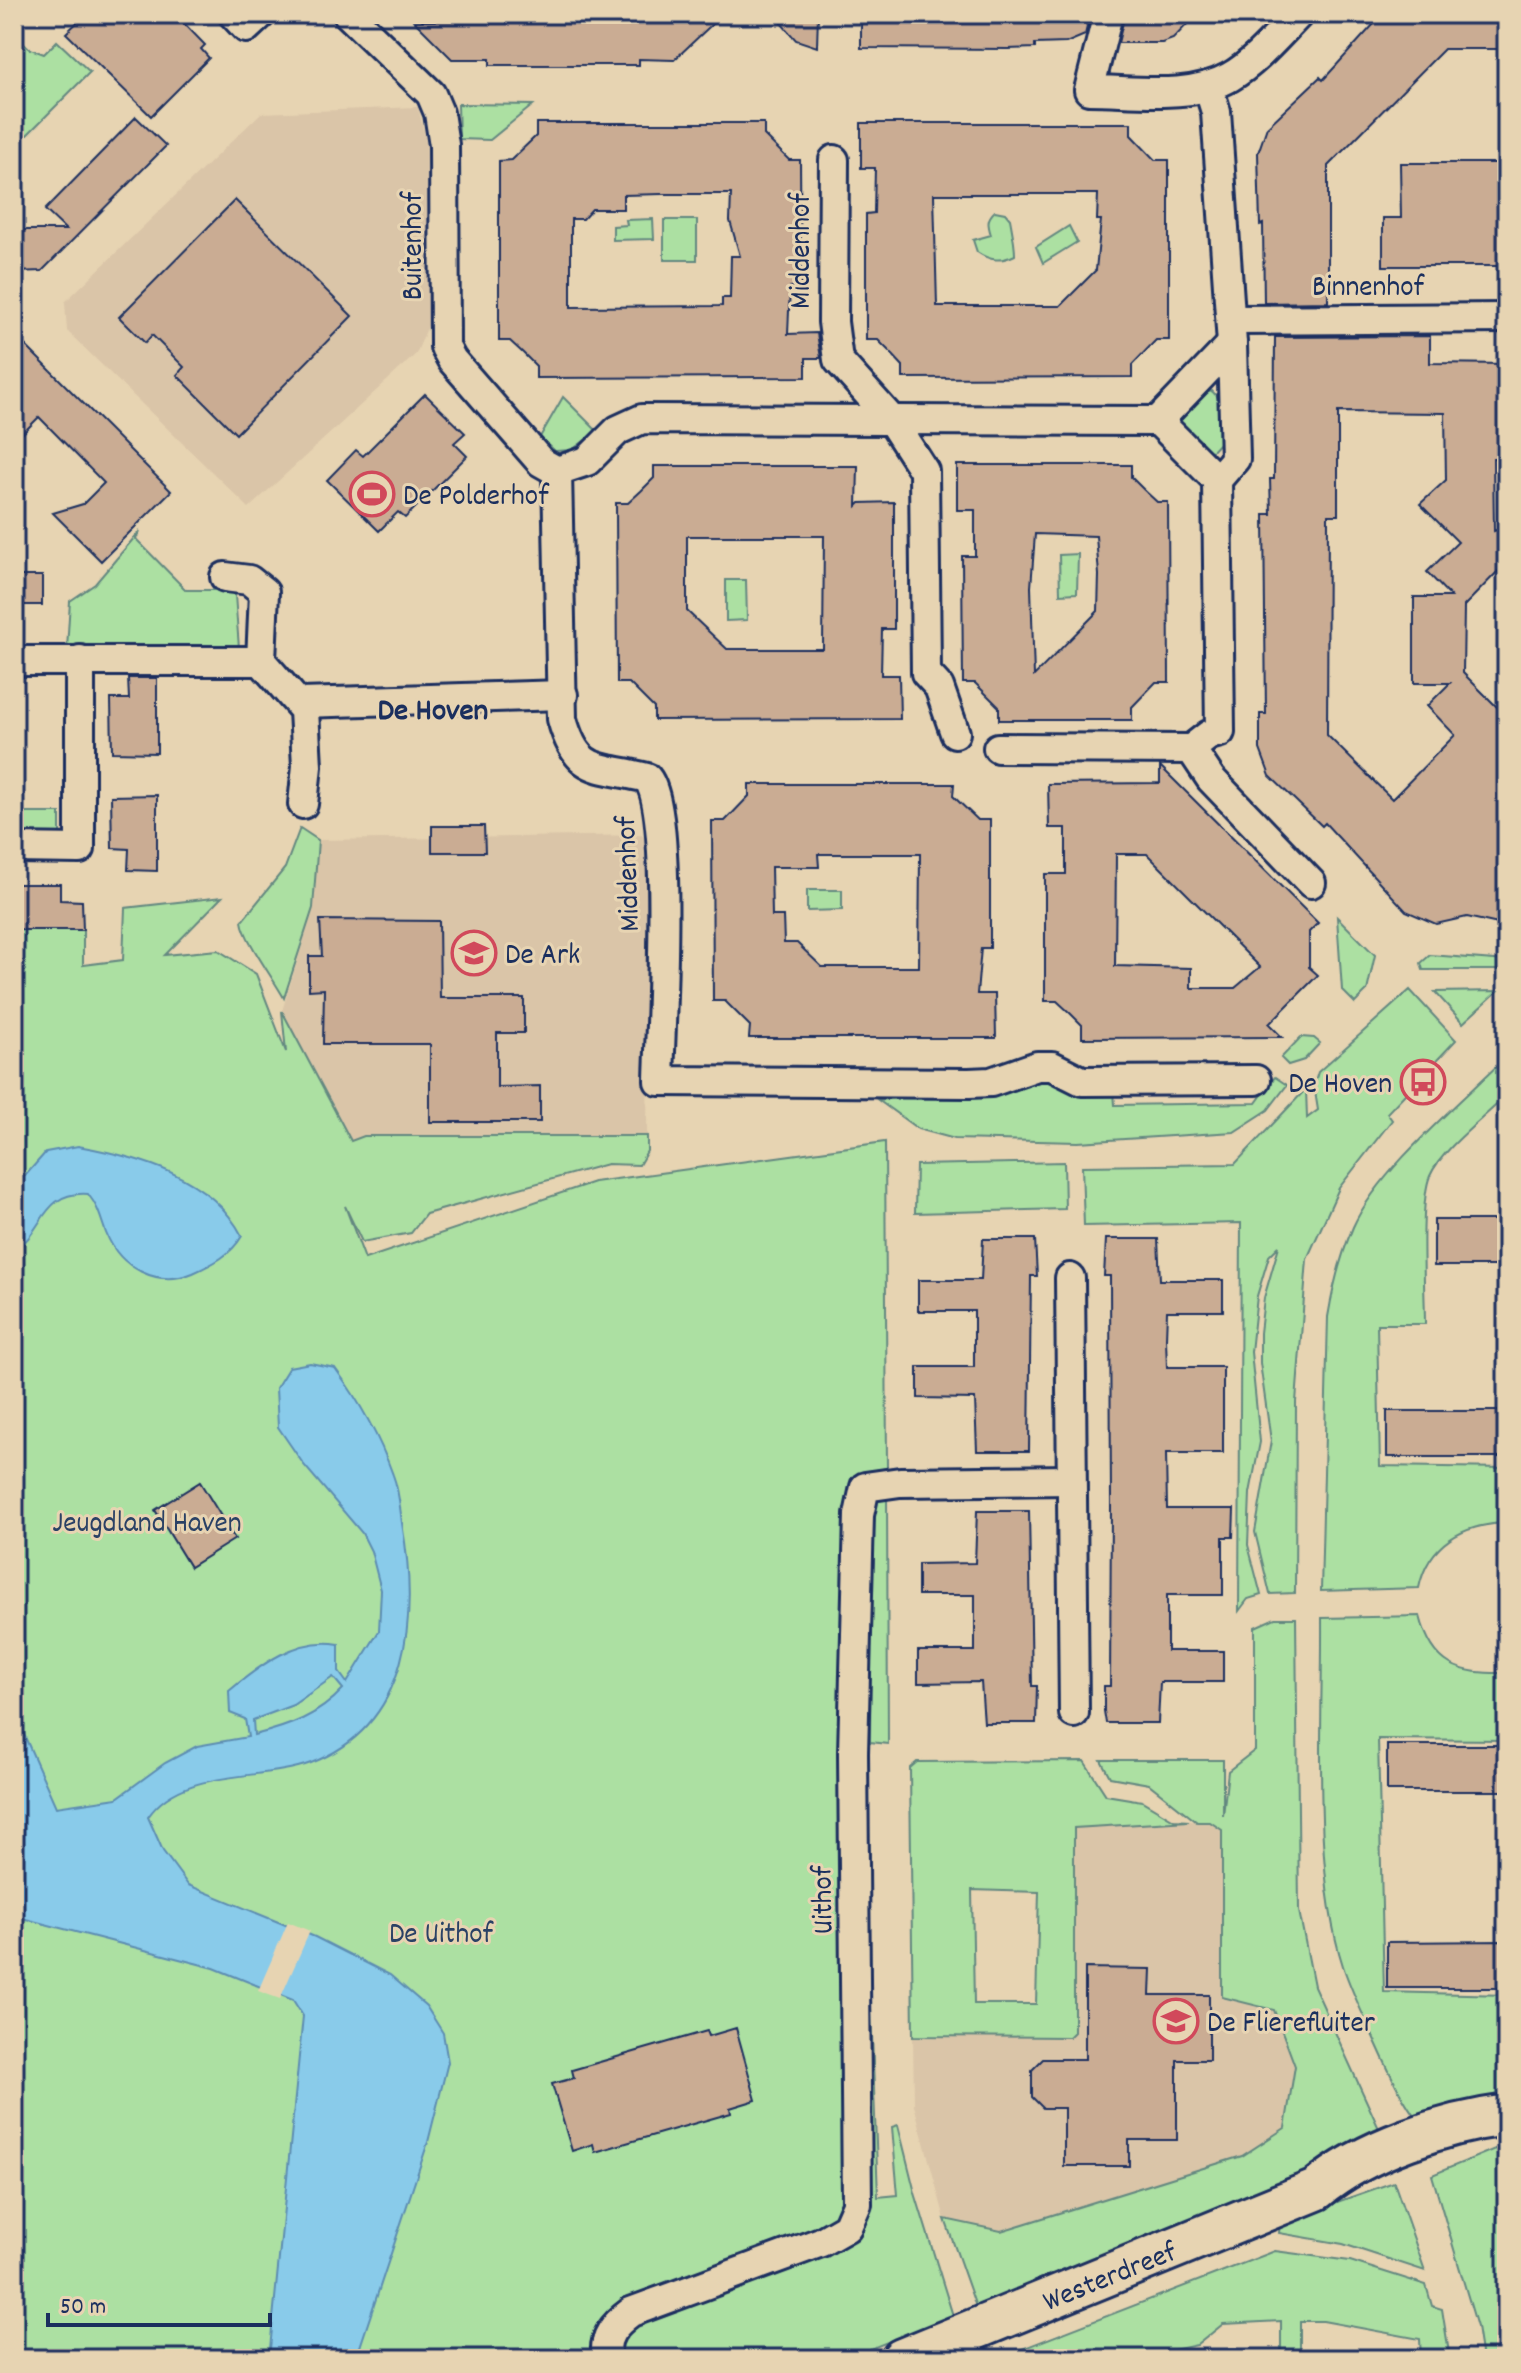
<svg xmlns="http://www.w3.org/2000/svg" width="1521" height="2373" font-family="Dekko,sans-serif">
<style>
.built{fill:#dac5a8}
.green{fill:#ace0a2;stroke:#648880;stroke-width:2;fill-rule:evenodd}
.water{fill:#89cbea;stroke:#5d8db2;stroke-width:2;fill-rule:evenodd}
.pier{fill:#e7d4b2}
.building{fill:#caac93;stroke:#1b2f5e;stroke-width:2;fill-rule:evenodd}
.lines{fill:none;stroke-linecap:round;stroke-linejoin:round}
.street-casing{stroke:#1b2f5e;stroke-width:34}
.secondary-casing{stroke:#1b2f5e;stroke-width:46}
.street{stroke:#e7d4b2;stroke-width:28}
.secondary{stroke:#e7d4b2;stroke-width:40}
.labels{text-anchor:middle;stroke-width:6;stroke-linejoin:round;paint-order:stroke}
.street-label{font-size:30px;fill:#1b2f5e;stroke:#e7d4b2}
.poi-label{font-size:30px;fill:#1b2f5e;stroke:#e7d4b2;text-anchor:start}
.park-label{font-size:30px;fill:#2a4165;stroke:#e7d4b2}
.neighbourhood-label{font-size:32px;font-weight:bold;fill:#1b2f5e;stroke:#e7d4b2}
</style>
<rect width="100%" height="100%" fill="#e7d4b2"/>
<filter id="ink" filterUnits="userSpaceOnUse"><feTurbulence type="fractalNoise" baseFrequency=".0125" numOctaves="2"/><feDisplacementMap in="SourceGraphic" scale="16" xChannelSelector="R" yChannelSelector="G"/><feConvolveMatrix kernelMatrix="1 2 1 2 8 2 1 2 1" color-interpolation-filters="sRGB"/></filter>
<g filter="url(#ink)">
<!-- built -->
<g class="built">
<path d="M418,107L428,148L430,321L416,354L249,508L67,331L65,302L261,113Z"/>
<path d="M650,835L647,1136H364L350,1141L282,1011L314,907L318,840Z"/>
<path d="M1189,1821L1210,1822L1222,1830V1996L1274,2010L1295,2066L1285,2128L1242,2156L1001,2231L945,2219L914,2105L913,2036L1069,2037L1074,2031V1828Z"/>
</g>
<!-- green -->
<g class="green">
<path d="M14,34L28,48L44,54L57,41L90,72L14,148Z"/>
<path d="M458,104L533,105L490,140L459,139Z"/>
<path d="M995,211L1005,213L1010,219C1012,230 1015,244 1015,255C1001,262 990,261 977,252L973,240L991,235C988,225 986,219 995,211Z"/>
<path d="M653,219L654,239L613,240V226L627,225L626,220Z"/>
<rect x="664" y="220" width="33" height="40"/>
<path d="M1069,226L1077,242L1043,263L1036,247Z"/>
<path d="M1212,391L1221,401L1222,440L1210,453L1177,428L1178,413L1197,396Z"/>
<path d="M563,397L597,431L572,450L555,451L540,437Z"/>
<path d="M140,531L136,539L186,590H228L235,595L239,648L67,649L70,601L95,584Z"/>
<path d="M1078,554L1077,593L1060,594L1059,555Z"/>
<path d="M726,580H746L747,620L726,621Z"/>
<rect x="14" y="813" width="46" height="26"/>
<path d="M300,828L318,840L313,908L284,998C273,978 244,939 242,921L285,868Z"/>
<path d="M842,890V910L807,911V890Z"/>
<path d="M222,897L165,955L218,950L256,974L286,1052L282,1011L351,1141L364,1136H647V1151L639,1165L607,1164L426,1214L411,1233L362,1242L345,1206L365,1259L594,1182L885,1142L887,1468L870,1471L860,1712L878,2197L898,2195L892,2127L898,2125L915,2193L953,2316L845,2359H14V930H83V965L123,960L125,908Z"/>
<path d="M1337,917L1375,955L1367,991L1355,1003L1342,990Z"/>
<path d="M1430,955L1507,961V970H1423L1421,963Z"/>
<path d="M1410,990L1456,1040L1387,1113L1392,1120L1339,1188L1307,1259L1296,1402L1295,1593L1270,1594L1255,1532L1271,1441L1260,1363V1333L1264,1298L1279,1246L1269,1256L1257,1296L1251,1352L1260,1442L1250,1493L1248,1545L1261,1595L1248,1599L1239,1611L1241,1223L1084,1226L1082,1166L1235,1164L1306,1089L1307,1118L1318,1110L1314,1085L1318,1072Z"/>
<path d="M1498,991L1463,1023L1435,992Z"/>
<path d="M1301,1037L1314,1038L1320,1043L1304,1060L1288,1065L1281,1058Z"/>
<path d="M1507,1056V1095C1486,1116 1441,1150 1430,1176C1419,1201 1425,1292 1425,1324H1377L1380,1466L1507,1468V1523C1463,1524 1428,1544 1419,1588L1321,1591L1328,1317C1333,1287 1341,1255 1353,1227C1379,1169 1461,1102 1507,1056Z"/>
<path d="M1051,1077L1114,1092L1115,1105L1256,1103L1275,1077L1287,1085L1268,1110L1234,1132L1078,1142L955,1139L918,1129L878,1100L994,1088Z"/>
<path d="M1064,1162L1065,1209L915,1213L916,1165Z"/>
<path d="M887,1492L888,1744L870,1742L872,1503Z"/>
<path d="M1420,1616C1433,1667 1459,1674 1507,1673V1740L1378,1739L1384,1992L1507,1995V2091L1421,2125C1402,2100 1390,2074 1377,2045C1365,2019 1352,1993 1343,1966C1312,1871 1323,1720 1322,1618Z"/>
<path d="M1275,1618H1296L1299,1911L1314,1986L1386,2144L976,2307L945,2219L1001,2231L1242,2156L1285,2128L1295,2066L1274,2010L1222,1997V1830L1210,1822H1197L1149,1784L1110,1777L1101,1760H1223V1816L1228,1771L1255,1750V1627Z"/>
<path d="M1084,1761L1106,1795L1142,1801L1174,1820L1189,1821L1074,1828V2032L1069,2037L913,2036L910,1768L917,1762ZM972,1890L1039,1892L1036,2004H974Z"/>
<path d="M1507,2144L1506,2359H1482L1477,2327L1432,2175Z"/>
<path d="M1394,2182L1425,2271L1343,2244L1279,2233L1280,2222Z"/>
<path d="M1275,2251L1350,2261L1426,2285L1432,2306L1442,2309L1450,2359H1421L1420,2339L1323,2321H1300V2359H1281V2321L1223,2324L1197,2345L1132,2359H996Z"/>
</g>
<!-- water -->
<g class="water">
<path d="M78,1146C139,1157 211,1176 242,1236C231,1255 213,1264 193,1273C157,1288 120,1268 106,1233C100,1217 99,1208 88,1194C42,1191 45,1229 14,1252V1203L21,1188H14V1176H25L46,1152Z"/>
<path d="M310,1363L335,1368C360,1402 379,1436 393,1475C399,1490 400,1508 402,1523C418,1614 412,1725 311,1763C260,1782 182,1767 148,1817L163,1851L188,1885L315,1937L390,1975L426,2006L443,2033L448,2062L428,2142L356,2359H269L303,2016L293,2000L214,1968L14,1916V1712L56,1807L117,1798L165,1763L197,1746L248,1737L245,1719L230,1713L229,1691C260,1665 298,1636 339,1644V1672L347,1683L379,1631L381,1590L371,1551L362,1533L304,1465L278,1427L276,1388L289,1367ZM333,1677L343,1689C318,1716 290,1726 254,1735L253,1720L293,1705Z"/>
</g>
<!-- pier -->
<path class="pier" d="M288,1922L310,1931L280,1999L258,1991Z"/>
<!-- building -->
<g class="building">
<path d="M86,14H175L205,45L201,49L209,58L151,116L66,33Z"/>
<path d="M668,14H723L674,60L639,59V65H490V59H452L414,21H660Z"/>
<path d="M773,14H818L817,47L796,40Z"/>
<path d="M861,14H1090L1085,35L1066,43L1035,44V48L1008,49L861,48Z"/>
<path d="M1125,14H1197L1173,39L1162,43H1118Z"/>
<path d="M1383,14H1507V49H1444L1328,166V302L1264,303L1263,224L1260,225L1258,153L1267,127L1320,77L1323,80Z"/>
<path d="M136,117L166,146L42,271L14,272V230H66L45,210Z"/>
<path d="M536,123H764V135L789,160H800L801,287H790L788,334L817,333L821,358H806V377L536,378V366L523,353L510,341H499V161L511,160L536,136ZM662,194H731L730,221L740,256H731L730,298H722V306L571,307V219H583L592,209H623V195Z"/>
<path d="M861,123H1131V135L1155,160H1169V340H1156L1132,365V377L903,378V366L891,353L878,340H866V214L874,213L875,168H861ZM934,194H1098L1097,220H1101L1096,270L1060,306H937Z"/>
<path d="M1400,163H1503L1507,266H1383V218H1401Z"/>
<path d="M235,200L352,316L236,434L177,375L184,367L152,335L145,343L119,317Z"/>
<path d="M14,334L171,491L101,561L53,513L83,504L104,483L39,417L14,442Z"/>
<path d="M1430,336V363L1507,364L1503,458H1493L1494,531L1507,526V562L1464,606L1463,673L1507,717V926L1467,917L1436,924L1406,911L1325,823L1322,826L1270,776L1260,749V714H1266L1264,514H1271L1270,479H1274L1275,337ZM1338,412L1445,413L1446,480L1420,504L1458,542L1427,572L1451,597H1414V683H1450L1427,706L1455,735L1392,799L1327,735L1328,515H1338Z"/>
<path d="M425,394L465,433L454,443L467,456L405,518L398,512L379,531L327,480L356,450L363,456Z"/>
<path d="M957,465H1131V477L1144,490L1157,502H1168L1169,682H1156L1132,707V720H999V707L975,683H963L962,556H975V510H957ZM1035,534L1096,536L1099,575L1098,611L1034,676L1031,587Z"/>
<path d="M654,466H858L857,506L860,503L894,502V629H882L881,675H899L900,719L654,720V708L629,683H617L616,503H628L641,491L654,478ZM687,536H824L823,649H727L687,611Z"/>
<rect x="14" y="576" width="28" height="29"/>
<path d="M128,678H157V753L112,752L111,699H129Z"/>
<path d="M1160,766L1318,923L1309,932V967L1318,975L1269,1024L1282,1037L1082,1038V1025L1070,1013L1057,1001H1045V874H1066V828H1049L1048,784L1160,783ZM1116,854H1147L1260,967L1235,988H1191V968L1115,966Z"/>
<path d="M749,784H954L953,796L978,820H990V948H981L977,994H995L996,1038H749L750,1026L725,1001H713L712,821H725L749,796ZM818,854H920L919,967H822L797,943H784L783,916H772L771,867H819Z"/>
<path d="M157,795V871L128,870L129,849L112,848L111,796Z"/>
<path d="M432,826H484L485,852H432Z"/>
<path d="M14,884H60V900L82,901L83,930H14Z"/>
<path d="M320,920L439,921L440,998H524V1033H497V1087L540,1086V1122H430V1044H323L324,989L309,990V956H322Z"/>
<rect x="1434" y="1220" width="73" height="46"/>
<path d="M983,1239H1035L1037,1276H1031L1029,1451H977L975,1399L918,1398V1367H974V1311H918V1280H981Z"/>
<path d="M1106,1239H1158L1160,1280H1223V1311H1167L1166,1339L1167,1367H1223V1453H1166L1167,1509H1234L1233,1537H1223V1595H1167V1651H1223V1682H1160L1158,1723H1106L1104,1711V1686H1110L1111,1505L1110,1276H1104Z"/>
<rect x="1387" y="1411" width="120" height="46"/>
<path d="M200,1482L235,1539L190,1567L155,1510Z"/>
<path d="M977,1511H1029L1032,1686H1037L1036,1723H984L981,1682L918,1683V1651H975V1595H918V1564L975,1563Z"/>
<rect x="1387" y="1745" width="120" height="46"/>
<path d="M1507,1941V1988H1387V1942Z"/>
<path d="M1085,1968L1151,1969L1150,1995H1209V2060H1177V2140H1129V2166H1064V2108H1043L1032,2097V2070L1043,2059H1085Z"/>
<path d="M736,2028L756,2100L730,2108L731,2113L595,2152L593,2144L572,2151L552,2084L574,2078L572,2070L707,2031L709,2036Z"/>
</g>
<g class="lines">
<!-- street casing -->
<g class="street-casing">
<g id="street">
<path d="M233,14L246,28L261,14"/>
<path d="M348,14L431,94L439,113L444,145L445,347L452,360L541,462L557,471"/>
<path d="M1108,14L1089,90C1133,90 1190,100 1230,77C1256,62 1278,35 1299,14"/>
<path d="M1208,86L1216,112L1232,344L1235,459L1217,480L1220,732L1209,735L1191,749L1211,779L1311,883"/>
<path d="M834,160L833,322L838,360L890,418L924,471L926,673L939,687L955,733"/>
<path d="M1231,320L1507,318"/>
<path d="M1158,421L642,419L618,430L587,461L557,471L562,719C578,777 599,765 647,778C674,810 660,1028 659,1081L969,1083L991,1082L1037,1066H1052L1082,1081L1256,1080"/>
<path d="M1217,480L1158,421L1232,344"/>
<path d="M225,577L249,580L264,592L261,661L304,710L307,766L303,804"/>
<path d="M14,661H261"/>
<path d="M301,703L563,695"/>
<path d="M998,748L1191,749"/>
<path d="M14,848L80,849V660"/>
<path d="M1070,1278L1074,1713"/>
<path d="M607,2359C602,2337 615,2324 631,2312L821,2242L847,2227L857,2204L853,1753L859,1515L865,1487L900,1482L1071,1480"/>
</g>
</g>
<!-- secondary casing -->
<g class="secondary-casing">
<path id="secondary" d="M902,2359L1316,2190C1365,2149 1444,2123 1507,2115"/>
</g>
<!-- street -->
<use href="#street" class="street"/>
<!-- secondary -->
<use href="#secondary" class="secondary"/>
</g>
</g>
<!-- icons -->
<defs>
<g id="stadium-ring" transform="scale(2.3)"><circle r="9.5" fill="#e7d4b2" stroke="#d1495b" stroke-width="1.5"/><path d="M0-5a6.5 5 0 1 0 0 10a6.5 5 0 1 0 0-10ZM-3.5-1.8h7v3.6h-7Z" fill="#d1495b"/></g>
<g id="school-ring" transform="scale(2.3)"><circle r="9.5" fill="#e7d4b2" stroke="#d1495b" stroke-width="1.5"/><path d="M0-5L7-2L0 1L-7-2ZM-4 1L0 2.5L4 1V4Q0 6-4 4Z" fill="#d1495b"/></g>
<g id="bus-ring" transform="scale(2.3)"><circle r="9.5" fill="#e7d4b2" stroke="#d1495b" stroke-width="1.5"/><path d="M-5-6H5V4H4V6H2V4H-2V6H-4V4H-5ZM-3.5-4V0h7V-4ZM-3.5 1.2v1.5H-2V1.2ZM2 1.2v1.5H3.5V1.2Z" fill="#d1495b"/></g>
</defs>
<g fill-rule="evenodd">
<use href="#stadium-ring" x="372" y="494"/>
<use href="#school-ring" x="474" y="953"/>
<use href="#bus-ring" x="1423" y="1082"/>
<use href="#school-ring" x="1176" y="2021"/>
</g>
<g class="labels">
<!-- street labels -->
<g class="street-label">
<text transform="translate(411 246) rotate(-90)" y="10">Buitenhof</text>
<text transform="translate(799 251) rotate(-90)" y="10">Middenhof</text>
<text x="1368" y="295">Binnenhof</text>
<text transform="translate(626 874) rotate(-92)" y="10">Middenhof</text>
<text transform="translate(821 1900) rotate(-91)" y="10">Uithof</text>
<text transform="translate(1109 2275) rotate(-22)" y="10">Westerdreef</text>
</g>
<!-- poi labels -->
<g class="poi-label">
<text x="403" y="504">De Polderhof</text>
<text x="505" y="963">De Ark</text>
<text x="1392" y="1092" text-anchor="end">De Hoven</text>
<text x="1207" y="2031">De Flierefluiter</text>
</g>
<!-- park labels -->
<g class="park-label">
<text x="147" y="1531">Jeugdland Haven</text>
<text x="441" y="1942">De Uithof</text>
</g>
<!-- neighbourhood labels -->
<g class="neighbourhood-label">
<text x="433" y="719">De Hoven</text>
</g>
</g>
<!-- margin -->
<rect width="1521" height="2373" fill="none" stroke="#e7d4b2" stroke-width="48"/>
<rect x="24" y="24" width="1473" height="2325" fill="none" stroke="#1b2f5e" stroke-width="3" filter="url(#ink)"/>
<!-- scale -->
<path d="M48 2313v12h222v-12" fill="none" stroke="#1b2f5e" stroke-width="4"/>
<text x="60" y="2313" font-size="24" fill="#1b2f5e" stroke="#e7d4b2" stroke-width="6" paint-order="stroke">50 m</text>
</svg>
